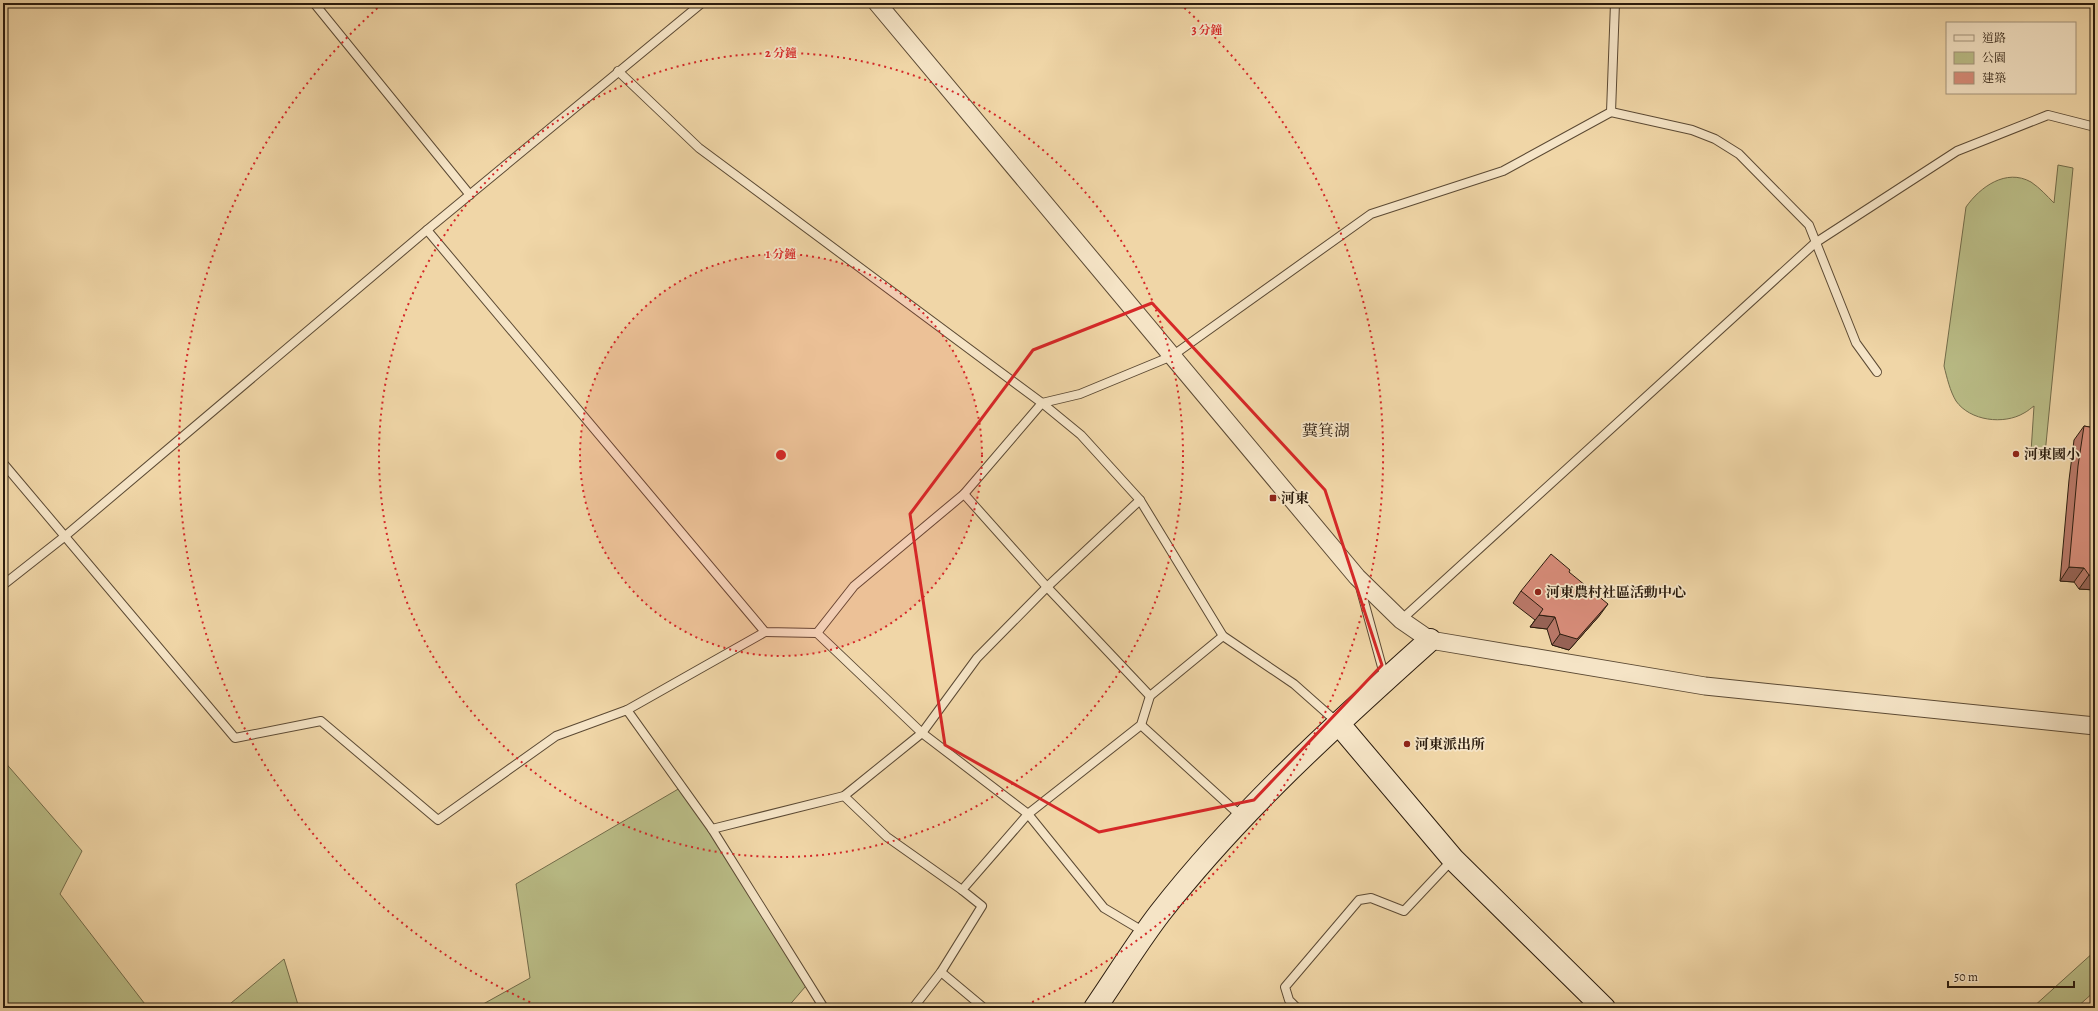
<svg xmlns="http://www.w3.org/2000/svg" width="2098" height="1011" font-family="Alegreya,'Noto Serif TC',serif">
<style>
.green{fill:#babd87;stroke:#726c4a}
.lines{fill:none;stroke-linecap:round;stroke-linejoin:round}
.lane-casing{stroke:#5c4a34;stroke-width:10}
.street-casing{stroke:#5c4a34;stroke-width:19}
.secondary-casing{stroke:#2b1c0e;stroke-width:24}
.lane{stroke:#f5e4c6;stroke-width:8}
.street{stroke:#f5e4c6;stroke-width:17}
.secondary{stroke:#f5e4c6;stroke-width:22}
.wall{fill:#b97868;stroke:#2b1c0e}
.shaded-wall{fill:#966255;stroke:#2b1c0e}
.building{fill:#d78c79;stroke:#2b1c0e}
.marked{fill:none;stroke:#d62828;stroke-width:3;stroke-linejoin:round}
.ring{fill:none;stroke:#d62828;stroke-width:2;stroke-dasharray:2 4}
.poi-dot{fill:#8f2418;stroke:#f5e4c6;stroke-width:1.5}
.labels{text-anchor:middle;stroke-width:3.5;stroke-linejoin:round;paint-order:stroke}
.poi-label{font-size:14px;font-weight:bold;fill:#2b1c0e;stroke:#f5e4c6;text-anchor:start}
.quarter-label{font-size:16px;fill:#2b1c0e;stroke:#f5e4c6}
.centre{fill:#d62828;stroke:#f5e4c6;stroke-width:2}
.ring-label{font-size:12px;text-anchor:middle;font-weight:bold;fill:#d62828;stroke:#f5e4c6;stroke-width:3.5;stroke-linejoin:round;paint-order:stroke}
</style>
<rect width="100%" height="100%" fill="#f0d6a7"/>
<filter id="stains"><feTurbulence type="fractalNoise" baseFrequency=".005" numOctaves="4"/><feColorMatrix values="0 0 0 0 .2 0 0 0 0 .09 0 0 0 0 .02 0 0 0 .5 -.17"/></filter>
<radialGradient id="worn" r=".72"><stop offset=".6" stop-color="#630" stop-opacity="0"/><stop offset="1" stop-color="#630" stop-opacity=".3"/></radialGradient>
<!-- green -->
<g class="green">
<path d="M2058,165L2073,168L2045,454L2031,452L2034,406C2031,408 2028,411 2024,413C2004,425 1970,421 1956,401C1950,391 1947,378 1944,366L1966,207C1980,187 2006,168 2031,182C2040,188 2047,196 2054,203Z"/>
<path d="M3,760L82,851L60,894L148,1008H3Z"/>
<path d="M680,788L811,980L787,1008H476L530,978L516,884Z"/>
<path d="M2095,951V991L2076,1008H2032Z"/>
<path d="M284,959L299,1008H225Z"/>
</g>
<g class="lines">
<!-- lane casing -->
<g class="lane-casing">
<g id="lane">
<path d="M314,3L470,195"/>
<path d="M618,71L699,148L1042,403L1081,435L1140,500L1223,636L1294,684L1338,723"/>
<path d="M1611,112L1692,130L1715,139L1739,154L1809,225L1856,343L1877,372"/>
<path d="M427,230L765,632L817,633L922,733L1028,814L1104,908L1146,933"/>
<path d="M3,463L235,738L321,721L438,820L556,736L627,710L712,829L824,1008"/>
<path d="M964,494L1047,587L1150,696"/>
<path d="M1359,583L1385,678"/>
<path d="M3,585L64,537L427,230L702,3"/>
<path d="M1401,620L1815,243L1957,151L2048,115L2095,127"/>
<path d="M817,633L854,586L964,494L1042,403L1080,394L1172,356L1371,214L1503,171L1611,112L1615,3"/>
<path d="M627,710L765,632"/>
<path d="M1141,725L1242,817"/>
<path d="M844,796L887,837L962,890"/>
<path d="M712,829L844,796L922,733L977,658L1047,587L1140,500"/>
<path d="M941,972L984,1008"/>
<path d="M913,1008L941,972L982,906L962,890L1028,814L1141,725L1150,696L1223,636"/>
<path d="M1297,1008L1289,1000L1285,987L1359,900L1371,898L1404,911L1452,860"/>
</g>
</g>
<!-- street casing -->
<g class="street-casing">
<path id="street" d="M877,3L1357,577L1401,620L1430,640L1705,686L2095,726"/>
</g>
<!-- secondary casing -->
<g class="secondary-casing">
<g id="secondary">
<path d="M1338,723L1453,859L1604,1008"/>
<path d="M1095,1008C1117,976 1137,943 1160,913C1239,812 1335,725 1430,640"/>
</g>
</g>
<!-- lane -->
<use href="#lane" class="lane"/>
<!-- street -->
<use href="#street" class="street"/>
<!-- secondary -->
<use href="#secondary" class="secondary"/>
</g>
<!-- wall -->
<g class="wall">
<path d="M2084,426L2095,428V590L2079,589L2074,582L2060,581L2069,480L2074,440Z"/>
<path d="M1569,572L1600,615L1569,650L1552,645L1547,629L1530,627L1535,620L1513,603L1521,591Z"/>
</g>
<!-- shaded-wall -->
<g class="shaded-wall">
<path d="M2069,567L2084,568L2074,582L2060,581Z"/>
<path d="M2089,575L2095,576V590L2079,589Z"/>
<path d="M1608,604L1600,615L1569,650L1552,645L1560,634Z"/>
<path d="M1539,615L1555,617L1547,629L1530,627Z"/>
</g>
<!-- building -->
<g class="building">
<path d="M2084,426L2095,428V576L2089,575L2084,568L2069,567L2078,466Z"/>
<path d="M1551,554L1570,570L1569,572L1608,604L1577,639L1560,634L1555,617L1539,615L1543,609L1521,591Z"/>
</g>
<!-- marked area -->
<path class="marked" d="M1152,303L1325,490L1382,665L1254,800L1099,832L945,745L910,514L1033,350Z"/>
<!-- distance rings -->
<circle cx="781" cy="455" r="201" fill="#d62828" fill-opacity=".12"/>
<g class="ring">
<circle cx="781" cy="455" r="201"/>
<circle cx="781" cy="455" r="402"/>
<path d="M541 1007A602 602 0 0 1 382 4M1180 4A602 602 0 0 1 1021 1007"/>
</g>
<!-- markers -->
<g class="poi-dot">
<circle cx="2016" cy="454" r="4"/>
<rect x="1269" y="494" width="8" height="8" rx="2"/>
<circle cx="1538" cy="592" r="4"/>
<circle cx="1407" cy="744" r="4"/>
</g>
<g class="labels">
<!-- poi labels -->
<g class="poi-label">
<text x="2024" y="459">河東國小</text>
<text x="1281" y="503">河東</text>
<text x="1546" y="597">河東農村社區活動中心</text>
<text x="1415" y="749">河東派出所</text>
</g>
<!-- quarter labels -->
<g class="quarter-label">
<text x="1326" y="436">糞箕湖</text>
</g>
</g>
<circle cx="781" cy="455" r="6" class="centre"/>
<g class="ring-label">
<text x="1207" y="34">3 分鐘</text>
<text x="781" y="57">2 分鐘</text>
<text x="781" y="258">1 分鐘</text>
</g>
<!-- margin -->
<rect width="2098" height="1011" fill="none" stroke="#f0d6a7" stroke-width="16"/>
<rect x="4" y="4" width="2090" height="1003" fill="none" stroke="#2b1c0e" stroke-width="2"/>
<rect x="8" y="8" width="2082" height="995" fill="none" stroke="#2b1c0e"/>
<!-- legend -->
<rect x="1946" y="22" width="130" height="72" fill="#f5e4c6" stroke="#a4947c"/>
<rect x="1954" y="35" width="20" height="6" fill="#f5e4c6" stroke="#a4947c"/>
<text x="1982" y="42" font-size="12" fill="#2b1c0e">道路</text>
<rect x="1954" y="52" width="20" height="12" fill="#babd87" stroke="#a4947c"/>
<text x="1982" y="62" font-size="12" fill="#2b1c0e">公園</text>
<rect x="1954" y="72" width="20" height="12" fill="#d78c79" stroke="#a4947c"/>
<text x="1982" y="82" font-size="12" fill="#2b1c0e">建築</text>
<!-- scale -->
<path d="M1948 981v6h126v-6" fill="none" stroke="#2b1c0e" stroke-width="2"/>
<text x="1954" y="981" font-size="12" fill="#2b1c0e" stroke="#f5e4c6" stroke-width="3" paint-order="stroke">50 m</text>
<rect width="100%" height="100%" filter="url(#stains)"/>
<rect width="100%" height="100%" fill="url(#worn)"/>
</svg>
